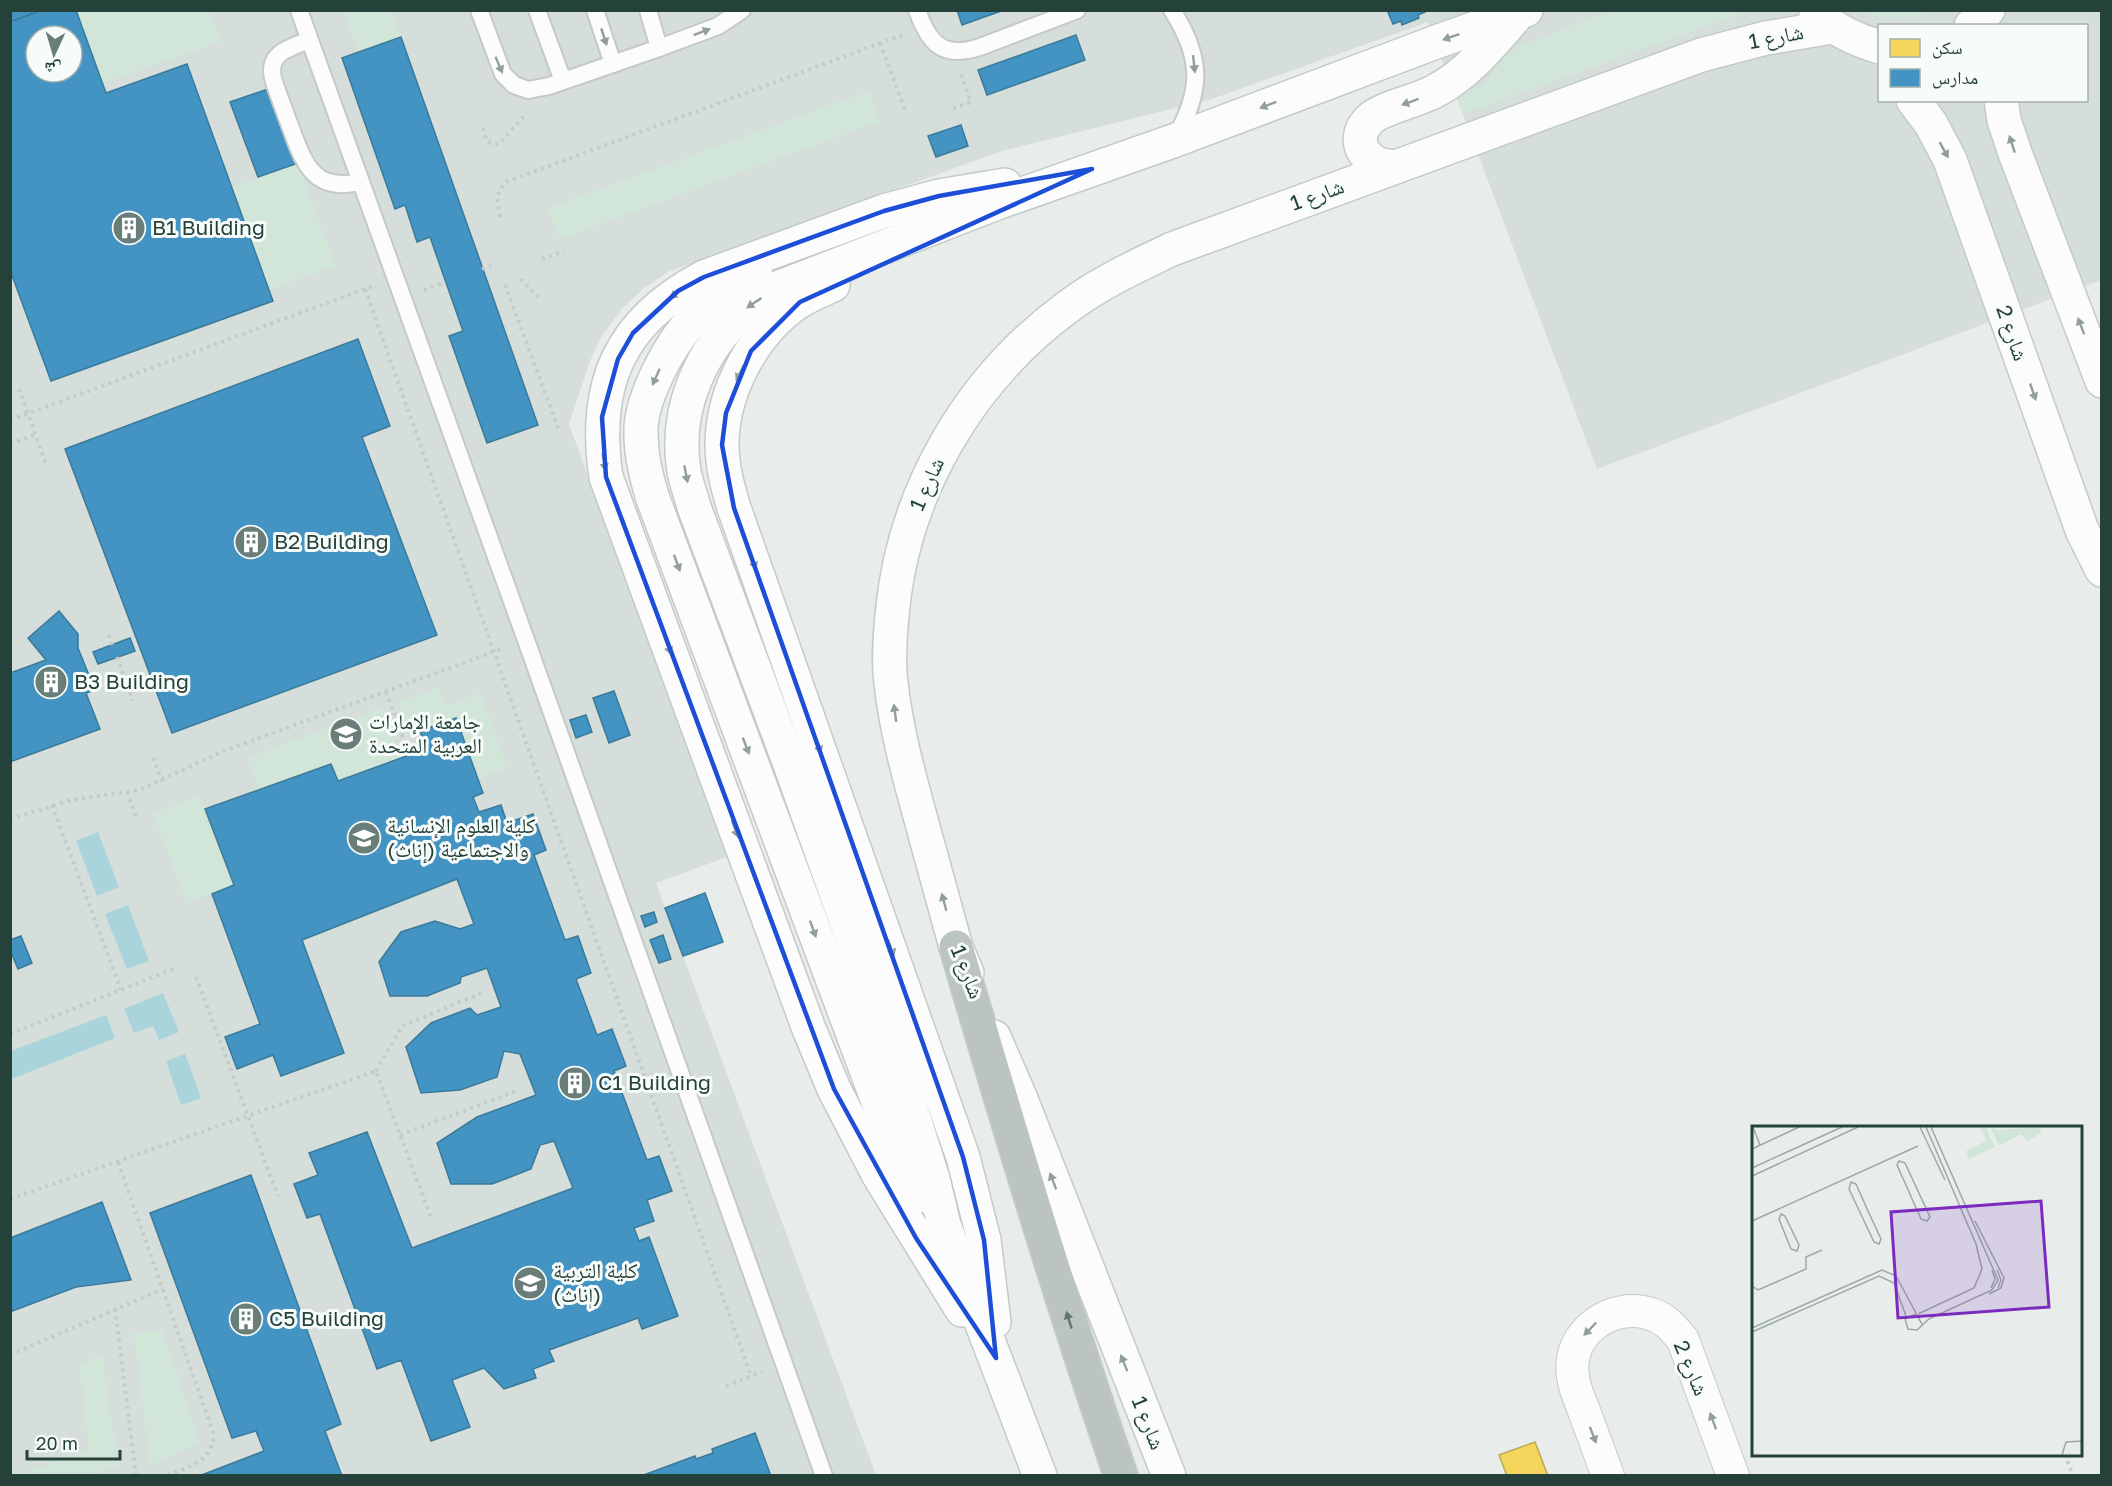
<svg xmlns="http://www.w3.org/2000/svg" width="2112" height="1486" font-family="'Golos Text','Noto Naskh Arabic',sans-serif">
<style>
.built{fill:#d6dedb;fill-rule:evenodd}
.green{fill:#d1e6d8}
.water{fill:#a9d4db}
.homes{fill:#f6d55c;stroke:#b7a952;stroke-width:1.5}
.schools{fill:#4393c3;stroke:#3a7b9a;stroke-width:1.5;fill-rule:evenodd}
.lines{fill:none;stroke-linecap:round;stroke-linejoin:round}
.lane-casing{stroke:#c5cac8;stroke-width:20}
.street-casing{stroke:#c5cac8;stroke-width:34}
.secondary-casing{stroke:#c3cbc8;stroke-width:36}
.highway-casing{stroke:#c3ccc9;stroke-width:36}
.path{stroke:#c3ccca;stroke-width:4;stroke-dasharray:3 4.5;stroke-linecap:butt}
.lane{stroke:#fcfcfc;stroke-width:16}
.street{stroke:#fcfcfc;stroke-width:32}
.secondary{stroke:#fcfcfc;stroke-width:33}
.highway{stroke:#bcc4c2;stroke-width:33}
.oneway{fill:#909f9b}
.oneway2{fill:#617670}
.marked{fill:none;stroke:#1d4ed8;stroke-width:4.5;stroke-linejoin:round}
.labels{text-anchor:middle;stroke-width:6;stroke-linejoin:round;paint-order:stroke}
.street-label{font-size:21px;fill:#24423a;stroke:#f7fbf9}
.poi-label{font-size:21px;fill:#24423a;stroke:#f7fbf9;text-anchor:start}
.inset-road{fill:none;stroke:#9aa9a4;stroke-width:1.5}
.view{fill:#7b2cbf;fill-opacity:0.15;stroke:#7b2cbf;stroke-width:3}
.inset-edge{fill:none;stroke:#24423a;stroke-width:3}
</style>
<rect width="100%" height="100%" fill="#e8edeb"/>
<!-- built -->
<path class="built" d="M10,11H2099L2102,17L2101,280L1597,469L1428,22L1212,99L1002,151L670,271L644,288L622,309L603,334L590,361L569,424L727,857L656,883L876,1475H11ZM1880,26H2086V100H1880ZM36,36H72V72H36Z"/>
<!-- green -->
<g class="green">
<path d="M84,10L210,11L221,41L102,84L77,13Z"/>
<path d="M344,11H392L401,37L358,52Z"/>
<path d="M1609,11H1748L1463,114L1456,96L1485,85C1493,68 1503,57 1519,47Z"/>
<path d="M1859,11L1933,10V11C1910,23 1883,20 1859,11Z"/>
<path d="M869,91L880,121L560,239L548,208Z"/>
<path d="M298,163L335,266L269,290L231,187Z"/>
<path d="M438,687L446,706L481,693L507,768L478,779L456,718L411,734L399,703Z"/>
<path d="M381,708L401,758L338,781L331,764L259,789L247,758Z"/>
<path d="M200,796L234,885L187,903L153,813Z"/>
<path d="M163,1331L200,1443L150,1465L134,1333Z"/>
<path d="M102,1355L118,1466L92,1475H20L89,1449L79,1364Z"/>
</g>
<!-- water -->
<g class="water">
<path d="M98,832L119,887L97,896L76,841Z"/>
<path d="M128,905L149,961L127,969L105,914Z"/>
<path d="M163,993L179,1032L159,1040L153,1026L134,1033L124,1009Z"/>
<path d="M106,1015L115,1038L12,1079L11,1051Z"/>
<path d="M185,1054L201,1098L181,1105L166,1061Z"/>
</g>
<!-- homes -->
<path class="homes" d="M1535,1442L1548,1476H1507L1499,1455Z"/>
<!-- schools -->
<g class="schools">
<path d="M10,10H43L10,22Z"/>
<path d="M43,10H76L106,93L187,64L273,301L51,381L10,270V22ZM36,36H72V72H36Z"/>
<path d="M957,10H1004L962,25Z"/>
<path d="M1387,10H1424L1425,12L1418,15L1419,18L1402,25L1401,21L1393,24Z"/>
<path d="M1076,35L1085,60L987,95L978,70Z"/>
<path d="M401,37L538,425L487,443L449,336L463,331L430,237L417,242L405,205L395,209L342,58Z"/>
<path d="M271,88L298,163L258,177L230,102Z"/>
<path d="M961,125L968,146L936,157L928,136Z"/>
<path d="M358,339L390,426L362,437L437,635L172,733L65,449Z"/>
<path d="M59,611L78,634V648L95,690L86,693L100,729L10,762V673L46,660L28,638Z"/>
<path d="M130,638L135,651L98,664L93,652Z"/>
<path d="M614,691L630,735L609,743L593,698Z"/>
<path d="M586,715L592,732L576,738L570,720Z"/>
<path d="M456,718L483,793L473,797L479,812L501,805L507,823L533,814L546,850L534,855L565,940L578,936L591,973L576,979L597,1035L612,1029L626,1066L614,1071L647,1160L659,1156L672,1191L647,1200L654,1221L634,1228L639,1241L649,1237L678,1316L642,1329L638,1318L549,1350L554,1361L533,1369L536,1378L504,1389L484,1368L452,1380L470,1427L431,1441L401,1360L377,1369L320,1214L307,1218L294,1184L318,1175L309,1153L367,1132L412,1248L573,1188L554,1141L540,1145L531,1169L492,1184H451L437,1143L477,1117L536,1095L520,1054L504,1051L497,1077L460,1090L421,1093L406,1047L431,1023L470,1008L477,1015L501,1007L487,968L461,977L460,983L427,996H390L379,962L401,932L435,921L460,929L474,924L457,879L302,940L344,1053L281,1076L273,1055L237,1069L225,1037L260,1024L212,894L234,885L205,809L331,764L338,781L401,758L426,749L420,731Z"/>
<path d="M705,893L723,942L683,956L665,908Z"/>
<path d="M654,912L657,922L645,927L641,916Z"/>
<path d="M663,935L671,959L659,963L650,940Z"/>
<path d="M21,936L32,963L18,969L10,950V940Z"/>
<path d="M251,1175L341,1424L325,1431L342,1476H199L264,1451L256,1431L232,1438L150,1213Z"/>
<path d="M102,1202L131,1280L76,1287L10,1312V1238Z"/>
<path d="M755,1433L771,1476H641L695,1456L696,1459L713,1453L712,1449Z"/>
</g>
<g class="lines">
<!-- lane casing -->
<g class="lane-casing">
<g id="lane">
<path d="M299,10L526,640L824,1476"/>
<path d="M479,10L503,74L514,85L528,90L549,86L659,48L718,26L742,10"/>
<path d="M537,10L563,81"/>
<path d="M595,10L613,64"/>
<path d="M648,10L659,48"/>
<path d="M917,10C929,44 943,59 980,47L1077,10"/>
<path d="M1172,10C1202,57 1203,90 1175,138"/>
<path d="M309,40C288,49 265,53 274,82C280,99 286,115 292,131C305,167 316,192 360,182"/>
</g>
</g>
<!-- street casing -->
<g class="street-casing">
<path id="street" d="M1608,1476C1600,1454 1592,1432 1584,1411C1580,1400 1574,1388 1573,1376C1566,1333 1612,1301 1651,1314C1665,1318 1674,1329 1683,1340L1733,1476"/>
</g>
<!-- secondary casing -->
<g class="secondary-casing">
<g id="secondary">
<path d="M1816,14C1835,30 1855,40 1880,47"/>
<path d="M1971,26L1988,10"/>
<path d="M1913,100L1931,124L1950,160L2082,530L2102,570"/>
<path d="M2001,100L2004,120L2015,153L2102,381"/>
<path d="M1398,166C1370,170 1347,143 1369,120C1382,107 1419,101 1437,90C1470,72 1493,42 1518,14"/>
<path d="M756,276C707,294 675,334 654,381C647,397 640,416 641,434C641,456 646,475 652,496L889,1131L925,1196"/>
<path d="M833,285C822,290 810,295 800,301C754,331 722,391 722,445C722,467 728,488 734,508L963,1157L984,1240L994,1322"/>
<path d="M967,973L956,947C944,904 932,860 920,816C908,772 896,729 891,683C888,661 890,637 892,615C903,492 969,379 1069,306C1101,282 1137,266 1172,249L1701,55L1766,38L1832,27"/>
<path d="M994,1037L1021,1099L1169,1476"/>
<path d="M962,1310L878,1174L834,1089L809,1029L606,477C592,384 620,321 704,277L884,211L939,196L1005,185"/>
<path d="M1040,1476L944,1225L933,1179L895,1058L791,767L694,507C691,495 686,483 684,471C674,411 700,350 745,310C753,302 765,295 775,289L997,203L1173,141L1436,42L1526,10"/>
</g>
</g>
<!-- highway casing -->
<g class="highway-casing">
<path id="highway" d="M956,947C1008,1124 1061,1301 1121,1476"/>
</g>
<!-- path -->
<g class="path">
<path d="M880,43L906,112"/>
<path d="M953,108L971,102L961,75"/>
<path d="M483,128L487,141L493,144H499L527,113"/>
<path d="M500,217C498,201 494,194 506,182L902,35"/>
<path d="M542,259L564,251"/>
<path d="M482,269L491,265"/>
<path d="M521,279L541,300"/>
<path d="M505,285L558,428"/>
<path d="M365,289L751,1376"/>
<path d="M424,290L445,282"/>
<path d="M19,389L46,464"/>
<path d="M10,420L373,286"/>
<path d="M10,444L35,435"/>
<path d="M109,635L112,645"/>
<path d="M117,657L133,701"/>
<path d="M386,692L409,755"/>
<path d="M153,758L162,781"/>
<path d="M127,792L137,819"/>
<path d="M52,805L121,990"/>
<path d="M10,819L71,800L139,790L224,751L504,648"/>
<path d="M196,977L278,1196"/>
<path d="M10,1034L176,968"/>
<path d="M376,1071L402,1026L482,993"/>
<path d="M400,1135L519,1090"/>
<path d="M118,1162L214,1435C212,1463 187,1467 165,1476"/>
<path d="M10,1199L376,1071L432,1220"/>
<path d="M115,1309L136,1476"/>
<path d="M10,1355L163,1289"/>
<path d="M726,1386L762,1372"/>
<path d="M2065,1454L2073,1476"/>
</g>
<!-- lane -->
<use href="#lane" class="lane"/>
<!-- street -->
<use href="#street" class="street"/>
<!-- secondary -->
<use href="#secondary" class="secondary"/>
<!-- highway -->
<use href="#highway" class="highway"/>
</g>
<!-- one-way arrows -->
<defs><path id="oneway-solid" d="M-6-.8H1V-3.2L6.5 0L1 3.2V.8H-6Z" transform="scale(1.5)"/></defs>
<g class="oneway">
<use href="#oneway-solid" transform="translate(702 32) rotate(-21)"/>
<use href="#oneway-solid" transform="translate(604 37) rotate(72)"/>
<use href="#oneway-solid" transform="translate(1451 37) rotate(161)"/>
<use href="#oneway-solid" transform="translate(1194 64) rotate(84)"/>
<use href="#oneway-solid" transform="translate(499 65) rotate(67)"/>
<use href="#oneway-solid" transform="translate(1410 102) rotate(160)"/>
<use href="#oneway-solid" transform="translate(1268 105) rotate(159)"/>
<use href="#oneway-solid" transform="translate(2012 144) rotate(-108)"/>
<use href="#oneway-solid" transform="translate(1944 150) rotate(61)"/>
<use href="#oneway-solid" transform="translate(677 293) rotate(146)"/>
<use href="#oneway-solid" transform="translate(754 303) rotate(146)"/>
<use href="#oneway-solid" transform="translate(2081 326) rotate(-111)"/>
<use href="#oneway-solid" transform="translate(740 373) rotate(116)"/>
<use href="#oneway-solid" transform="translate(656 377) rotate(114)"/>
<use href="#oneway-solid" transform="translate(2033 392) rotate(71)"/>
<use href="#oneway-solid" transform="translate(604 462) rotate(81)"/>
<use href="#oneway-solid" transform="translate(686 474) rotate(79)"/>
<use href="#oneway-solid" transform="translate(753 561) rotate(70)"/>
<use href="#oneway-solid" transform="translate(677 563) rotate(70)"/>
<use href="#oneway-solid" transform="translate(668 646) rotate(70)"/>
<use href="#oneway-solid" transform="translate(895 713) rotate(-98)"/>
<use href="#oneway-solid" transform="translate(818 745) rotate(70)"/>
<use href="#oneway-solid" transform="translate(746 746) rotate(69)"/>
<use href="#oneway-solid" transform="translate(735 829) rotate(70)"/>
<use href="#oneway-solid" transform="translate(944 902) rotate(-105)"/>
<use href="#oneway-solid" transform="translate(813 929) rotate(70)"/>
<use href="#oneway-solid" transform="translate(891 948) rotate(70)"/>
<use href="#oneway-solid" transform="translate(1053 1181) rotate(-111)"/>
<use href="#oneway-solid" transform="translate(1590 1329) rotate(134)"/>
<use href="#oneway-solid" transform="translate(1124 1363) rotate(-112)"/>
<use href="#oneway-solid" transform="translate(1713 1421) rotate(-110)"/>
<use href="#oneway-solid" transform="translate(1593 1435) rotate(69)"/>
</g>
<use class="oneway2" href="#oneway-solid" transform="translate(1069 1320) rotate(-107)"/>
<!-- marked area -->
<path class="marked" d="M1092,169L800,302L751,351L726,413L722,445L734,508L963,1157L984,1240L996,1358L916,1238L834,1089L606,477L602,417L618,359L633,333L678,291L704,277L884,211L939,196Z"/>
<!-- icons -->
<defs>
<g id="building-disc" transform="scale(1.725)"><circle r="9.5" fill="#697e78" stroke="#f7fbf9"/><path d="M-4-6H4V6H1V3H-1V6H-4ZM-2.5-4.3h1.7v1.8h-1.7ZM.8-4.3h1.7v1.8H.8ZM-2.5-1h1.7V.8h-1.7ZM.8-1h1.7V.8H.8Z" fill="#fff"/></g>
<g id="university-disc" transform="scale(1.725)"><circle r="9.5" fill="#697e78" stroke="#f7fbf9"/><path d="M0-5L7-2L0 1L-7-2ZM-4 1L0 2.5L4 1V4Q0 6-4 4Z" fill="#fff"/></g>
</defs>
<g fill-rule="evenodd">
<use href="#building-disc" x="129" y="228"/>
<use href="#building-disc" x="251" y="542"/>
<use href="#building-disc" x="51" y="682"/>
<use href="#university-disc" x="346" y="734"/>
<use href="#university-disc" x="364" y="838"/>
<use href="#building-disc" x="575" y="1083"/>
<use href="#university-disc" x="530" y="1283"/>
<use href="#building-disc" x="246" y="1319"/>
</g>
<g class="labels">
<!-- street labels -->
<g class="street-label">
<text transform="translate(1776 37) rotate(-11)" y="7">شارع 1</text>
<text transform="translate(1317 195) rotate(-20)" y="7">شارع 1</text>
<text transform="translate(2012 333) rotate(71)" y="7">شارع 2</text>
<text transform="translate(927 484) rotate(-66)" y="7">شارع 1</text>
<text transform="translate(967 972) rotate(68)" y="7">شارع 1</text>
<text transform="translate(1691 1368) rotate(67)" y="7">شارع 2</text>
<text transform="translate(1148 1423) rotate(68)" y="7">شارع 1</text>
</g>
<!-- poi labels -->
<g class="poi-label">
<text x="152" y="235">B1 Building</text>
<text x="274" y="549">B2 Building</text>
<text x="74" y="689">B3 Building</text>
<text x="369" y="729">جامعة الإمارات<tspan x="369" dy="24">العربية المتحدة</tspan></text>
<text x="387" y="833">كلية العلوم الإنسانية<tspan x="387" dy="24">والاجتماعية (إناث)</tspan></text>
<text x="598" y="1090">C1 Building</text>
<text x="553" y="1278">كلية التربية<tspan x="553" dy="24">(إناث)</tspan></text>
<text x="269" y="1326">C5 Building</text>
</g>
</g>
<!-- overview -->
<g transform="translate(1752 1126)">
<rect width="330" height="330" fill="#e8edeb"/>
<path d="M228,1H234L243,21L217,33L214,25L234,15ZM238,1L246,4L288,1L289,7L276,15L269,8L247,20Z" fill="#d1e6d8"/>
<path class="inset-road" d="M1,1L8,19M168,1L193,54M174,1L224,118M0,23L47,1M147,35L153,37L178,91L175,95L169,93L145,39ZM0,42L90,1M0,50L106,1M99,56L104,58L116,85L129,113L127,118L122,116L97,63ZM29,88L33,90L47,119L45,125L39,123L27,93ZM0,95L166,20M223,95L252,152L249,162L237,168M245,144L249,154L246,162M0,160L6,164L54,143V131L70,124M239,162L243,153L240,144M166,188L222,162L230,143L224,118M170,198L164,188L153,193L156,203L165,204L177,193L240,164L246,154L179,1M0,202L130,144L144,150L164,187M0,206L127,150L142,157L154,190M310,329L314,316L330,315"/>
<path class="view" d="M289,75L297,181L146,192L139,86Z"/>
<rect width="330" height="330" class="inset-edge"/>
</g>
<!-- border -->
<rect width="2112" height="1486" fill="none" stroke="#24423a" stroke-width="24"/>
<!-- legend -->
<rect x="1878" y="24" width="210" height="78" fill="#f7fbf9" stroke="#a3b1ad" stroke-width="1.5"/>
<rect x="1890" y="39" width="30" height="18" fill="#f6d55c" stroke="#a3b1ad" stroke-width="1.5"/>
<text x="1932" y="54" font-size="18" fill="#24423a">سكن</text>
<rect x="1890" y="69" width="30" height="18" fill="#4393c3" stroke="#a3b1ad" stroke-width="1.5"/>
<text x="1932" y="84" font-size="18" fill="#24423a">مدارس</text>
<!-- north arrow -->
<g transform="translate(54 54) rotate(184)"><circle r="28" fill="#f7fbf9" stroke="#a3b1ad" stroke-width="1.5"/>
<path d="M0-4.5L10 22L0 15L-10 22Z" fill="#697e78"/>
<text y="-9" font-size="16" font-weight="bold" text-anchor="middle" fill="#24423a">ش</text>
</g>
<!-- scale -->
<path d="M27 1450v9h93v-9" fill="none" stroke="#24423a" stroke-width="3"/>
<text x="36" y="1450" font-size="18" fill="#24423a" stroke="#f7fbf9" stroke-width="4.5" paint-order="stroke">20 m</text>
</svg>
